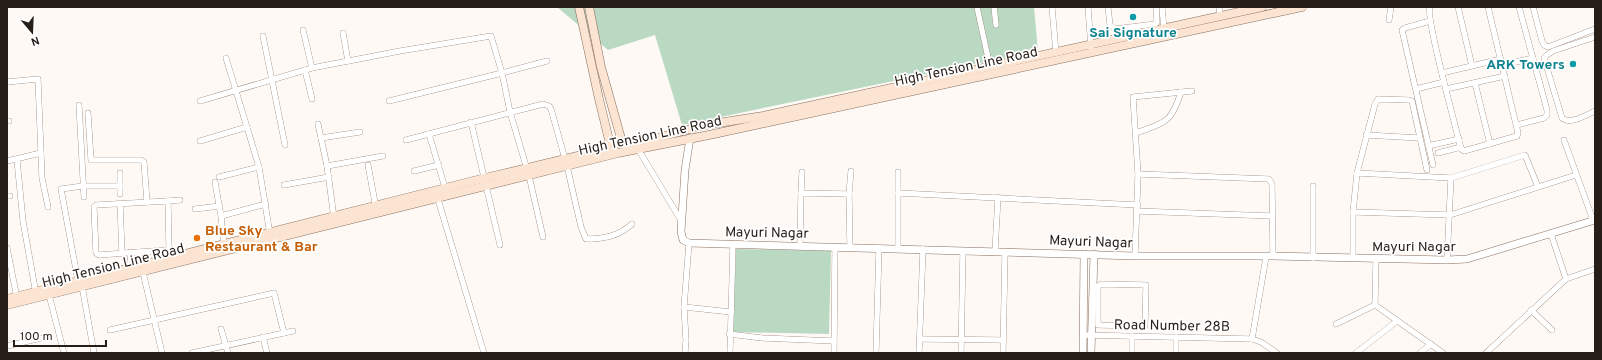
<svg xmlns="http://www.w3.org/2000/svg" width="1602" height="360" font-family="Overpass,sans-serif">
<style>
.green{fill:#bad9c3}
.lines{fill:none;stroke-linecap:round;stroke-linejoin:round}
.minor-casing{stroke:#876f60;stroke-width:6}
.tertiary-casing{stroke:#876f60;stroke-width:8}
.secondary-casing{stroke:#876f60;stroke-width:9}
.minor{stroke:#fff;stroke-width:5.5}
.tertiary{stroke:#fff;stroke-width:7}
.secondary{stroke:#fbe4d1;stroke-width:8}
.culture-dot{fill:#0f9aa8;stroke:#fff;stroke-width:1.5}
.food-dot{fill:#e8710a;stroke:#fff;stroke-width:1.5}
.labels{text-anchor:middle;stroke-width:3.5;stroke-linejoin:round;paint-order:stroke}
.culture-label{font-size:14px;font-weight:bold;fill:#0d838f;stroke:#fff}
.street-label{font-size:14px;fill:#281e18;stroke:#fff}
.food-label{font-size:14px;font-weight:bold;fill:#c56008;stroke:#fff;text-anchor:start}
</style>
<rect width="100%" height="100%" fill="#fef9f5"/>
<!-- green -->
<g class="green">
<path d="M557,7H1034L1038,51L682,125L655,35L608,50Z"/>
<path d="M736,249L831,251L829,334L733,332Z"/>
</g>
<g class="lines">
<!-- minor casing -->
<g class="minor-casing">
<g id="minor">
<path d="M977,7L990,67"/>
<path d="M994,7L996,25"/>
<path d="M1052,7L1056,53"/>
<path d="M1088,7L1091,47"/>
<path d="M1108,7L1110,25L1115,29L1155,24L1157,22L1156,7"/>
<path d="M1162,7L1164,29"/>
<path d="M1219,7L1220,16"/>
<path d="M1430,7C1425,16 1457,131 1461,149L1464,151L1517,136L1518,133L1488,7"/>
<path d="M1458,7L1472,66"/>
<path d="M1533,7L1542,41L1544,45L1548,47L1595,29"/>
<path d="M1389,20L1391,7"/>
<path d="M1430,21L1405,28L1402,30L1433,165"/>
<path d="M303,30L312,68"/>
<path d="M343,33L348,61"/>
<path d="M263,36L285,145"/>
<path d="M1595,37L1553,51L1547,55L1544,58L1562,118C1570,125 1586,115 1595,111"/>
<path d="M226,58L259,167L270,234"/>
<path d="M1503,65L1533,58"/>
<path d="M305,70L312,99"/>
<path d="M1442,73L1501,59"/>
<path d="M7,82L38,79L42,178L48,207"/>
<path d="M1475,83L1490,144"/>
<path d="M1416,89L1444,82"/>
<path d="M1446,89L1505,76"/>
<path d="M200,101L312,68L400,51L491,36L502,73L510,112L529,176L543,237"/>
<path d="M389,101L502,73L547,61"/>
<path d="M79,105L84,197"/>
<path d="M88,113L91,160H141L144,162L147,202"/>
<path d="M7,121H9"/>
<path d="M471,122L500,245"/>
<path d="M318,124L327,166L334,218"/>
<path d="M1517,125L1544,118L1547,115V110L1519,7"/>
<path d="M1136,133C1165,122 1171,124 1181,92"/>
<path d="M429,134L446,191"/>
<path d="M1366,135L1419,138"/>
<path d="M321,138L360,132"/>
<path d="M406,140L543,104L549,106L551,109L567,166L581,227L586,239C604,239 619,236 632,224"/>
<path d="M1564,140L1593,220"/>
<path d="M200,141L247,127"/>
<path d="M1428,146L1459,139"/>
<path d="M638,149L682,222"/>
<path d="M1438,153L1461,147"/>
<path d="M17,160L23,221L36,294"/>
<path d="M7,161L41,153"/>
<path d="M368,165L376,208"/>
<path d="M327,166L383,156"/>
<path d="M414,171L439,165"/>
<path d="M898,172V193"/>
<path d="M1357,173L1451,178"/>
<path d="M1138,174L1269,179L1272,184L1273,256"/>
<path d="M219,177L259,167"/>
<path d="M215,182L221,216L224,247"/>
<path d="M284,185L329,177"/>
<path d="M801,193L802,172"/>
<path d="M120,194V186"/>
<path d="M849,194L851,171"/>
<path d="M7,196H10"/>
<path d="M437,196L484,353"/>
<path d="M168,201L169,249L166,250L99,255L96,253L94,207L96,205Z"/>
<path d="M168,201L180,200"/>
<path d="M120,203L122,253"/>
<path d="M195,209L220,206"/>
<path d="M1136,211L1273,216"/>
<path d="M1353,212L1450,215L1576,175"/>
<path d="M221,216L266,204"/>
<path d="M800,246L801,193L849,194L850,247"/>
<path d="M7,248L17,298"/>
<path d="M898,248V193L1138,205"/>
<path d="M995,251L998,197"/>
<path d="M130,252L131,267"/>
<path d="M1135,256L1138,174L1133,97L1192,91"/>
<path d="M1313,258V186"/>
<path d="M1353,258V212L1357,173L1375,104L1378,99L1409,100L1412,101L1427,170"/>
<path d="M1376,259L1375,305L1443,353"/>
<path d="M1447,260L1451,178L1525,155L1538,187"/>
<path d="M142,268L162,353"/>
<path d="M138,269L139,252"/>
<path d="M1566,279L1595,269"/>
<path d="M78,281L61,189L83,186H120V173"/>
<path d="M1101,284L1146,285L1145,326L1098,325V286Z"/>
<path d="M82,286L94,353"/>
<path d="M49,295L64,353"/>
<path d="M684,307L731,312"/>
<path d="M1531,310L1552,330"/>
<path d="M1336,324L1375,305"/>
<path d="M221,329L228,353"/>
<path d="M110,330L274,293L284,333"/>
<path d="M729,334L762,338L834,341"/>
<path d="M1083,335L1252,339L1261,342L1277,353"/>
<path d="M263,337L267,353"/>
<path d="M920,339L1003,340"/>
<path d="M1252,339L1266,257"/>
<path d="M7,346L41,338"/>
<path d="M192,353L293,331"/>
<path d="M685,353L686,340L684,307L689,243"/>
<path d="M730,353L733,244"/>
<path d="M834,353L835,247"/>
<path d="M876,353L879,248"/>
<path d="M919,353L923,249"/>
<path d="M961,353L963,251"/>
<path d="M1003,353L1005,252"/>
<path d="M1132,353V336"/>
<path d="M1176,353V337"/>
<path d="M1356,353L1397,321"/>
<path d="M1420,353L1431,344"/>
<path d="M1486,353L1566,279L1551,234"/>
</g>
</g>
<!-- tertiary casing -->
<g class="tertiary-casing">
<g id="tertiary">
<path d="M690,138L685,170L681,232L683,240L689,243L1135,256H1273L1447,260L1467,259L1595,220"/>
<path d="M1083,353L1084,254"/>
<path d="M1091,353L1094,254"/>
</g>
</g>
<!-- secondary casing -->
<g class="secondary-casing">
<g id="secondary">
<path d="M579,7L599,99L611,148L615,151"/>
<path d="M589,7L601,67L622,142L627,146L705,125L763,116L1262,7"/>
<path d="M7,299L485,178L611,148"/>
<path d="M7,305L618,153L709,135L1302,7"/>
</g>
</g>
<!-- minor -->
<use href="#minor" class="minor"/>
<!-- tertiary -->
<use href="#tertiary" class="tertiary"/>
<!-- secondary -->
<use href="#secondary" class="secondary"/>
</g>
<!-- markers -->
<g class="culture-dot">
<circle cx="1133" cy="17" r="4"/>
<circle cx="1573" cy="64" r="4"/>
</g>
<circle class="food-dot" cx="197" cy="238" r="4"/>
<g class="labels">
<!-- culture labels -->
<g class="culture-label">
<text x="1133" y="37">Sai Signature</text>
<text x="1565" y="69" text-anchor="end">ARK Towers</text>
</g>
<!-- street labels -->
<g class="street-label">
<text transform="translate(966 66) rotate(-12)" y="5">High Tension Line Road</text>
<text transform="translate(650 135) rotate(-12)" y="5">High Tension Line Road</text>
<text transform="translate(767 232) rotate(1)" y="5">Mayuri Nagar</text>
<text transform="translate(1091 241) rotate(2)" y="5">Mayuri Nagar</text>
<text x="1414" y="251">Mayuri Nagar</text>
<text transform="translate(113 265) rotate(-14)" y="5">High Tension Line Road</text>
<text transform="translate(1172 325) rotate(1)" y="5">Road Number 28B</text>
</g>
<!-- food labels -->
<g class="food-label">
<text x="205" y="235">Blue Sky<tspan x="205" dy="16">Restaurant &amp; Bar</tspan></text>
</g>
</g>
<!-- border -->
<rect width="1602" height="360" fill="none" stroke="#281e18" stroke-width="16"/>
<!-- north arrow -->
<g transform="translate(32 32) rotate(161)" stroke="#ffffff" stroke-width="3" paint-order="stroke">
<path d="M0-3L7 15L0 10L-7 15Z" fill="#281e18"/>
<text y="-6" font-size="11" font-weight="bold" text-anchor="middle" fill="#281e18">N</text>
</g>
<!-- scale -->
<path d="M14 340v6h92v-6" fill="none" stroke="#281e18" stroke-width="2"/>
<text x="20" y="340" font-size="12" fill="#281e18" stroke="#ffffff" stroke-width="3" paint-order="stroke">100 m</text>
</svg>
